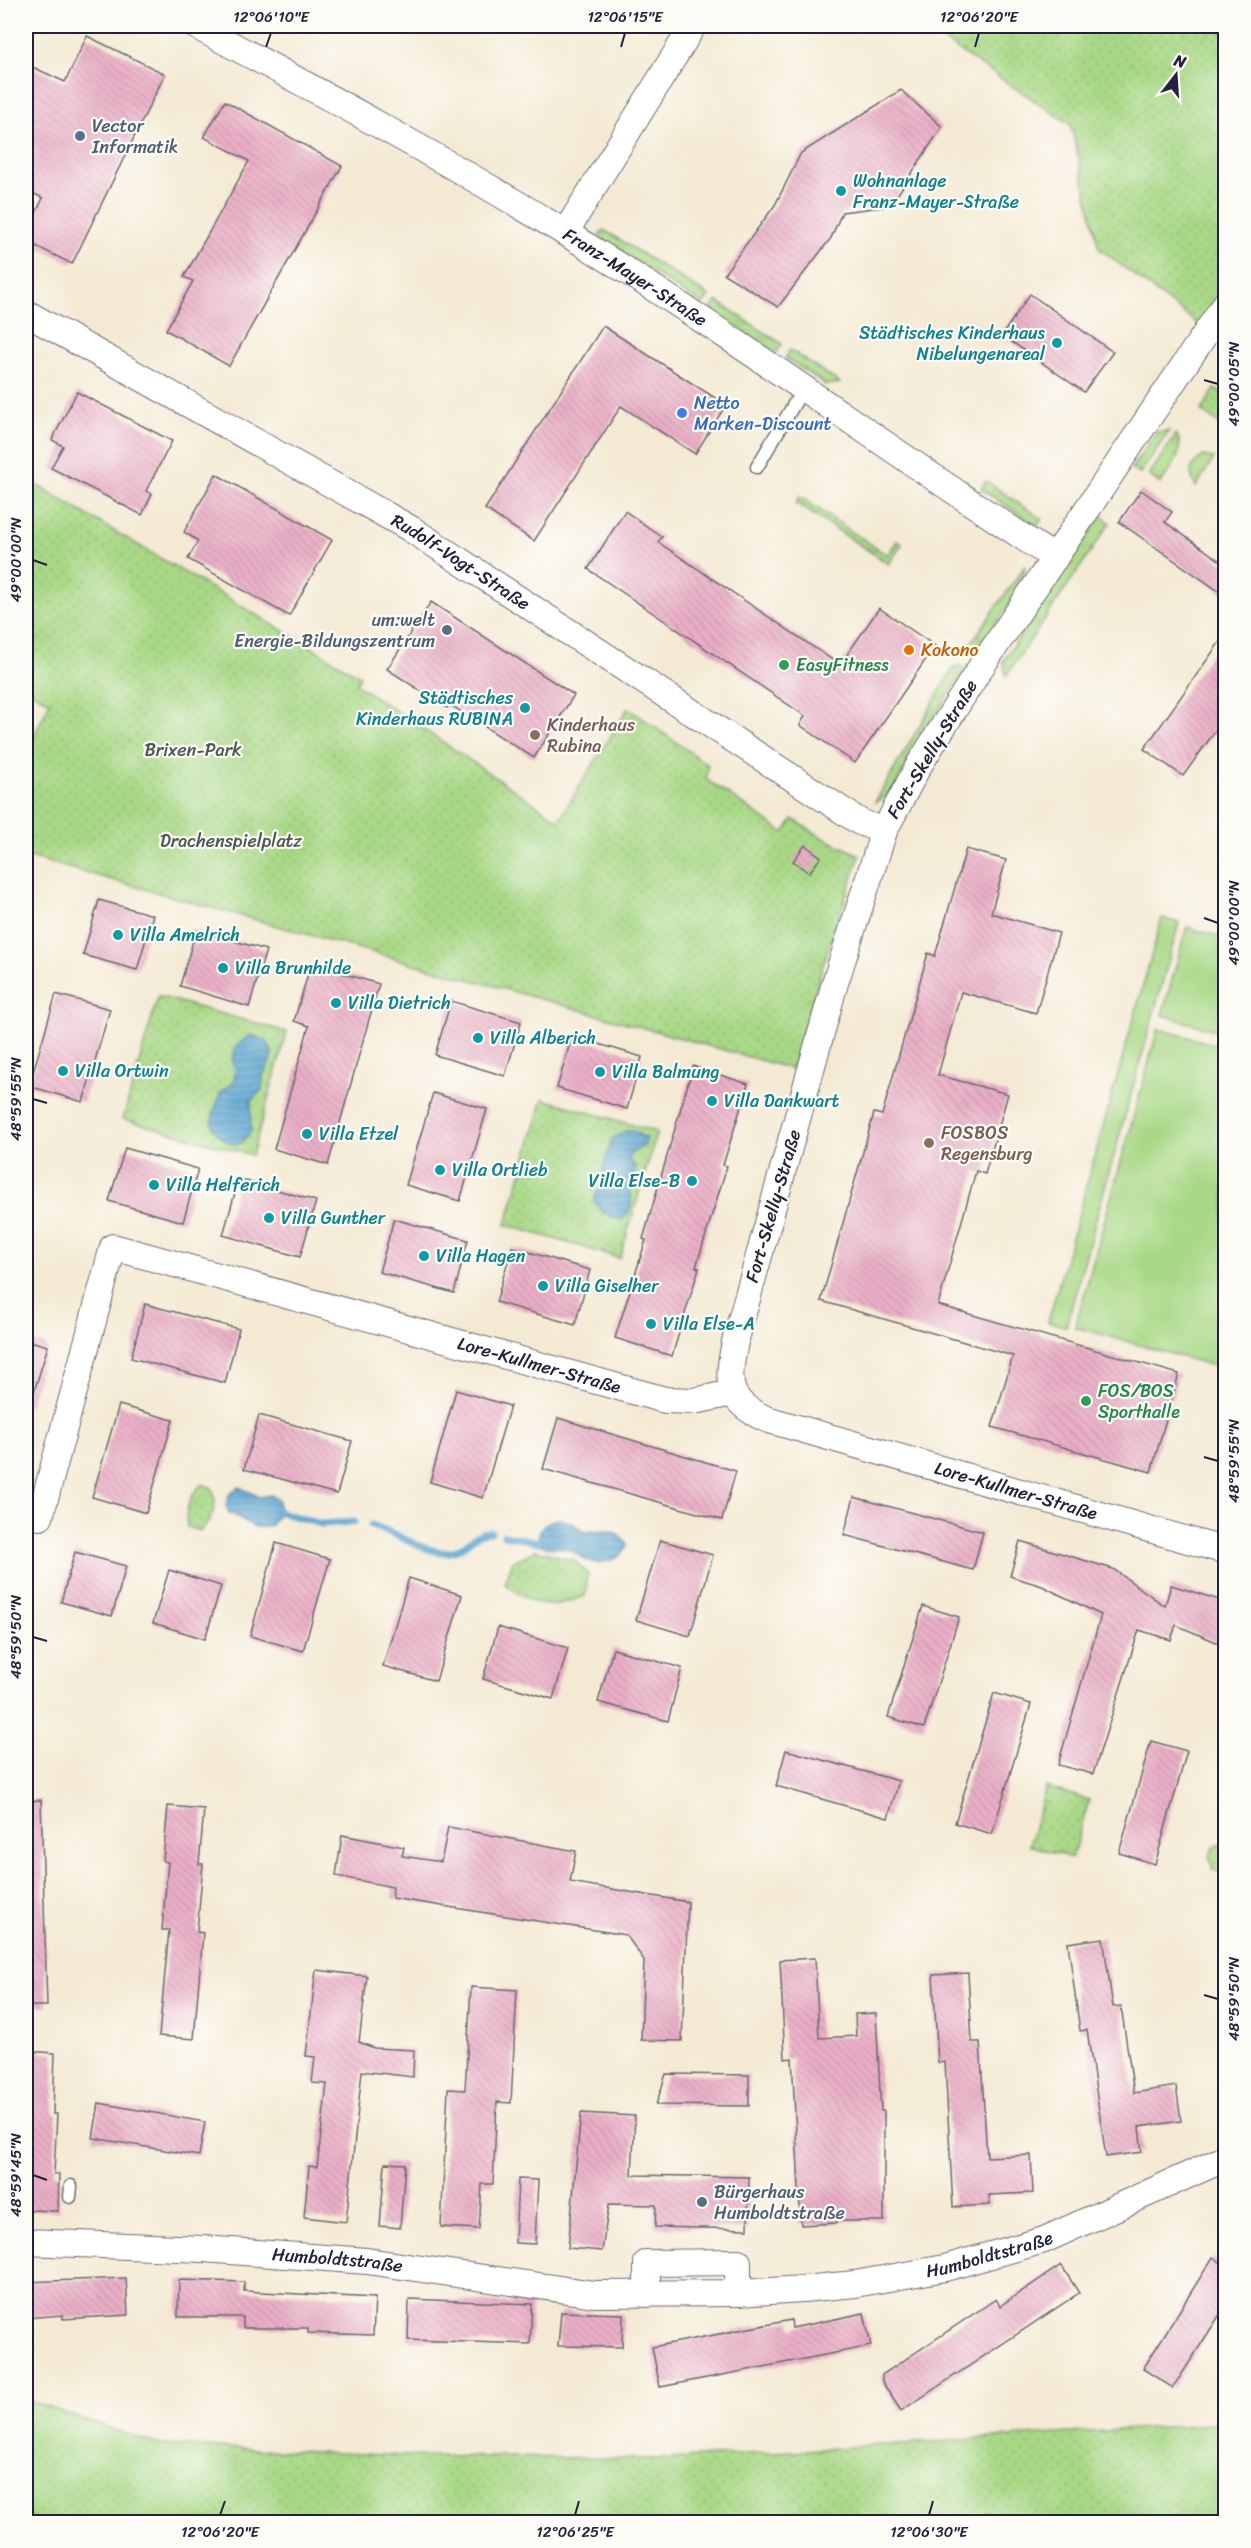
<svg xmlns="http://www.w3.org/2000/svg" width="1251" height="2548" font-family="Sriracha,sans-serif">
<style>
.grass{fill:url(#grass-tufts);stroke:#657d60;stroke-width:1.5}
.park{fill:url(#park-dots);stroke:#657d60;stroke-width:1.5}
.pitch{fill:#a8d885;stroke:#657d60;stroke-width:1.5}
.water{fill:url(#water-rules);stroke:#3c6285;stroke-width:1.5}
.lines{fill:none;stroke-linecap:round;stroke-linejoin:round}
.stream{stroke:#57a3cf;stroke-width:7}
.building{fill:url(#building-back-hatch)}
.lane-casing{stroke:#6c6871;stroke-width:15}
.street-casing{stroke:#6c6871;stroke-width:28}
.lane{stroke:#fff;stroke-width:12}
.street{stroke:#fff;stroke-width:26}
.ticks{fill:none;stroke:#22223b;stroke-width:2}
.service-dot{fill:#5c6f8a;stroke:#fdfcf7;stroke-width:2}
.culture-dot{fill:#0f9aa8;stroke:#fdfcf7;stroke-width:2}
.shop-dot{fill:#3f7fe0;stroke:#fdfcf7;stroke-width:2}
.food-dot{fill:#e8710a;stroke:#fdfcf7;stroke-width:2}
.leisure-dot{fill:#2e9e5b;stroke:#fdfcf7;stroke-width:2}
.education-dot{fill:#8d6e63;stroke:#fdfcf7;stroke-width:2}
.labels{text-anchor:middle;stroke-width:4.5;stroke-linejoin:round;paint-order:stroke}
.service-label{font-size:18px;fill:#4e5e75;stroke:#fdfcf7;text-anchor:start}
.culture-label{font-size:18px;fill:#0d838f;stroke:#fdfcf7;text-anchor:start}
.street-label{font-size:18px;fill:#22223b;stroke:#fdfcf7}
.shop-label{font-size:18px;fill:#366cbe;stroke:#fdfcf7;text-anchor:start}
.food-label{font-size:18px;fill:#c56008;stroke:#fdfcf7;text-anchor:start}
.leisure-label{font-size:18px;fill:#27864d;stroke:#fdfcf7;text-anchor:start}
.education-label{font-size:18px;fill:#785e54;stroke:#fdfcf7;text-anchor:start}
.park-label{font-size:18px;fill:#4a5951;stroke:#fdfcf7}
.neatline{fill:none;stroke:#22223b;stroke-width:2}
.ticks-label{font-size:15px;text-anchor:middle;fill:#22223b}
</style>
<defs>
<pattern id="grass-tufts" width="24" height="20" patternUnits="userSpaceOnUse" patternTransform="scale(1.5)"><rect width="24" height="20" fill="#a8d885"/><path d="M3 7l-1-3M5 7V3M7 7l1-3M15 17l-1-3M17 17v-4M19 17l1-3" fill="none" stroke="#90b974"/></pattern>
<pattern id="park-dots" width="8" height="8" patternUnits="userSpaceOnUse" patternTransform="scale(1.5)"><rect width="8" height="8" fill="#a8d885"/><path d="M2 2h.1M6 6h.1" fill="none" stroke="#90b974" stroke-width="1.8" stroke-linecap="round"/></pattern>
<pattern id="water-rules" width="6" height="5" patternUnits="userSpaceOnUse" patternTransform="scale(1.5)"><rect width="6" height="5" fill="#57a3cf"/><path d="M0 2.5h6" fill="none" stroke="#4884a9"/></pattern>
<pattern id="building-back-hatch" width="6" height="6" patternUnits="userSpaceOnUse" patternTransform="scale(1.5)"><rect width="6" height="6" fill="#eaafc6"/><path d="M-1 5l2 2M0 0l6 6M5-1l2 2" fill="none" stroke="#c896ab"/></pattern>
</defs>
<rect width="100%" height="100%" fill="#fdfcf7"/>
<filter id="ink" filterUnits="userSpaceOnUse"><feTurbulence type="fractalNoise" baseFrequency=".0167" numOctaves="2"/><feDisplacementMap in="SourceGraphic" scale="12" xChannelSelector="R" yChannelSelector="G"/><feConvolveMatrix kernelMatrix="1 2 1 2 8 2 1 2 1" color-interpolation-filters="sRGB"/></filter>
<filter id="wash" filterUnits="userSpaceOnUse"><feTurbulence type="fractalNoise" baseFrequency=".008" numOctaves="4" result="noise"/><feDisplacementMap in="SourceGraphic" scale="24" xChannelSelector="R" yChannelSelector="G"/><feGaussianBlur stdDeviation="1.35" result="paint"/><feColorMatrix in="noise" values="0 0 0 0 0 0 0 0 0 0 0 0 0 0 0 0 0 1.4 0 .05"/><feComposite in="paint" operator="in"/></filter>
<g filter="url(#wash)">
<rect width="100%" height="100%" fill="#f4ead4"/>
<!-- grass -->
<g class="grass">
<path d="M604,230L709,296L703,305L608,244L599,235Z"/>
<path d="M717,301L782,344L776,353L711,309Z"/>
<path d="M790,350L840,383L826,385L785,358Z"/>
<path d="M1169,431L1140,474L1131,469L1156,432Z"/>
<path d="M1176,434C1187,450 1170,471 1160,484L1149,475Z"/>
<path d="M1204,456L1214,458L1196,487C1188,473 1189,464 1204,456Z"/>
<path d="M986,481L1042,519L1037,526L981,489Z"/>
<path d="M800,497L887,555L897,541L902,544L889,564L796,503Z"/>
<path d="M1102,515L1110,523L1006,676L1003,661Z"/>
<path d="M1025,566L1022,585L976,655L970,652L969,646Z"/>
<path d="M959,665L965,670L922,736L895,786L888,796L875,802L954,667Z"/>
</g>
<!-- park -->
<g class="park">
<path d="M922,26H1212L1225,34V345L1099,248L1071,125Z"/>
<path d="M1215,389L1225,396V427L1201,411Z"/>
<path d="M26,479L360,676L356,684L559,820L628,708L708,765L706,779L784,833L793,819L823,838L860,855L827,952L792,1069L26,856V753L50,702L26,688Z"/>
<path d="M158,996L287,1032L252,1155L123,1119Z"/>
<path d="M543,1099L657,1132L620,1258L506,1225Z"/>
<path d="M202,1484L212,1488C219,1503 212,1520 200,1531L187,1527C184,1511 190,1495 202,1484Z"/>
<path d="M536,1550L574,1560L588,1574L585,1596C544,1610 540,1608 505,1584L512,1562Z"/>
<path d="M1046,1787L1089,1800L1072,1858L1029,1845Z"/>
<path d="M1225,1843V1874L1213,1870L1209,1856L1214,1847Z"/>
<path d="M26,2400L160,2445L409,2456L669,2459L1225,2423V2522H26Z"/>
</g>
<!-- pitch -->
<g class="pitch">
<path d="M1162,918L1179,923L1066,1326L1048,1322Z"/>
<path d="M1187,927L1224,938L1225,935V1033L1162,1015Z"/>
<path d="M1158,1029L1225,1047V1369L1075,1327Z"/>
</g>
<!-- water -->
<g class="water">
<path d="M250,1035L266,1040L271,1049L272,1058L263,1076L262,1090L251,1101V1132L241,1143L232,1144C202,1129 213,1117 221,1091L232,1084L236,1070L232,1063L236,1046Z"/>
<path d="M625,1131H634L646,1139L645,1145L630,1154L629,1161L636,1167L633,1176L625,1183C634,1194 635,1213 620,1220L603,1213L594,1201L596,1193L607,1185V1175L602,1170L612,1139Z"/>
<path d="M239,1487L260,1497L271,1495L278,1500L280,1512L271,1525C252,1533 247,1519 229,1513L226,1506L229,1495Z"/>
<path d="M559,1519L568,1521L586,1532C604,1529 617,1527 627,1544C623,1561 599,1567 584,1559C577,1555 572,1550 564,1548C554,1546 546,1551 538,1542C538,1527 545,1521 559,1519Z"/>
</g>
<g class="lines">
<!-- stream -->
<g class="stream">
<path d="M280,1512L321,1524L354,1522"/>
<path d="M371,1525C393,1531 429,1555 450,1552C467,1550 473,1531 491,1532"/>
<path d="M504,1535L538,1542"/>
</g>
</g>
<g id="blocks">
<!-- building -->
<g class="building">
<path d="M87,36L165,74L72,264L26,241V234L43,198L26,190V64L65,82Z"/>
<path d="M901,90L942,127L890,206L842,212L831,238L778,307L724,274L775,205L801,153Z"/>
<path d="M225,101L342,166L229,366L166,330L193,281L184,277L249,161L204,137Z"/>
<path d="M1030,294L1113,352L1084,392L1002,335Z"/>
<path d="M603,326L726,405L695,454L621,406L534,541L485,509Z"/>
<path d="M77,392L172,441L146,491L152,494L142,515L51,468L63,446L52,440Z"/>
<path d="M216,474L332,540L289,616L188,559L198,541L184,532Z"/>
<path d="M1141,490L1172,512L1165,522L1226,565V596L1119,522Z"/>
<path d="M625,511L662,537L658,542L840,665L879,608L935,646L855,763L800,725L805,716L588,569Z"/>
<path d="M431,602L574,695L534,758L449,704L447,708L387,669Z"/>
<path d="M1226,633V716L1183,776L1144,749Z"/>
<path d="M805,845L821,857L809,873L793,861Z"/>
<path d="M966,849L1006,860L991,913L1059,933L1036,1013L961,992L938,1075L1008,1094L985,1174L976,1171L938,1305L1179,1374L1151,1472L992,1427L1013,1356L821,1301L874,1113L882,1115L928,953L935,956Z"/>
<path d="M99,900L153,915L137,970L83,955Z"/>
<path d="M196,930L266,950L249,1007L180,986Z"/>
<path d="M311,964L379,984L328,1165L274,1149L309,1026L294,1021Z"/>
<path d="M56,994L110,1009L83,1102L29,1086Z"/>
<path d="M451,1001L521,1022L505,1076L435,1055Z"/>
<path d="M572,1036L642,1057L627,1109L557,1088Z"/>
<path d="M693,1066L748,1084L723,1165L727,1166L696,1267L699,1268L672,1356L615,1338L646,1240L643,1239Z"/>
<path d="M433,1093L487,1109L460,1201L406,1185Z"/>
<path d="M125,1148L198,1169L183,1222L109,1201Z"/>
<path d="M239,1179L316,1201L300,1257L223,1235Z"/>
<path d="M394,1219L468,1240L454,1293L379,1272Z"/>
<path d="M512,1247L590,1270L575,1325L496,1302Z"/>
<path d="M145,1304L239,1329L225,1383L131,1358Z"/>
<path d="M26,1340L48,1346L30,1405L26,1404Z"/>
<path d="M456,1390L510,1406L483,1498L430,1482Z"/>
<path d="M119,1405L173,1420L146,1513L92,1497Z"/>
<path d="M259,1415L352,1441L337,1494L244,1469Z"/>
<path d="M558,1418L736,1471L722,1520L543,1469Z"/>
<path d="M854,1497L983,1532L973,1570L844,1535Z"/>
<path d="M660,1540L713,1555L690,1636L636,1620Z"/>
<path d="M1020,1541L1113,1569L1165,1606L1171,1585L1226,1602V1646L1176,1625L1171,1640L1139,1630L1093,1774L1058,1765L1101,1615L1042,1586L1010,1576Z"/>
<path d="M276,1543L330,1559L303,1651L250,1636Z"/>
<path d="M75,1552L126,1566L112,1616L61,1602Z"/>
<path d="M169,1570L221,1586L205,1639L153,1623Z"/>
<path d="M409,1578L462,1595L436,1681L383,1666Z"/>
<path d="M923,1606L959,1617L924,1728L888,1717Z"/>
<path d="M498,1627L568,1648L553,1699L483,1679Z"/>
<path d="M613,1649L682,1668L668,1721L598,1702Z"/>
<path d="M994,1693L1031,1704L992,1834L955,1823Z"/>
<path d="M1151,1741L1187,1751L1155,1864L1119,1853Z"/>
<path d="M786,1750L899,1781L888,1818L776,1786Z"/>
<path d="M41,1800L47,2006H26V1801Z"/>
<path d="M168,1806L204,1809L199,1864H203L197,1932L203,1933L194,2039L159,2036L169,1930H162L168,1862L163,1861Z"/>
<path d="M448,1827L576,1851L570,1882L688,1902L682,2041L641,2040L644,1960L626,1935L392,1898L393,1887L336,1876L342,1835L404,1847L402,1856L441,1862Z"/>
<path d="M1103,1938L1113,2007L1121,2006L1134,2093L1176,2086L1181,2121L1139,2127L1142,2152L1106,2157L1087,2030L1080,2031L1068,1943Z"/>
<path d="M815,1958L819,2038L856,2036L855,2014L876,2013L881,2111H884V2221H837V2223L801,2225L792,2058L785,2059L780,1960Z"/>
<path d="M316,1970L367,1976L359,2042L374,2048L414,2050L413,2077L362,2071L346,2222L304,2217L309,2166L317,2167L327,2084L312,2083L315,2057L306,2056Z"/>
<path d="M968,1973L972,2042H980L987,2157L1031,2155L1033,2193L989,2195L990,2205L953,2207L945,2062L938,2063L933,1975Z"/>
<path d="M471,1987L517,1990L511,2103L497,2102L493,2184H482L479,2229L441,2227L448,2089L465,2090Z"/>
<path d="M26,2051L55,2053L53,2114H57L54,2174H59L58,2211L26,2210Z"/>
<path d="M666,2074L749,2075V2106L656,2105Z"/>
<path d="M99,2103L205,2122L199,2156L93,2138Z"/>
<path d="M581,2113L635,2116L632,2175L749,2177L748,2229L655,2227L656,2205L609,2204L602,2251L568,2248Z"/>
<path d="M385,2163L405,2164L400,2228L380,2226Z"/>
<path d="M518,2179L538,2180L535,2244L515,2243Z"/>
<path d="M1213,2257L1226,2266V2305L1173,2388L1143,2369Z"/>
<path d="M1061,2265L1079,2293L901,2411L882,2382V2375L996,2299L1000,2306Z"/>
<path d="M126,2278L128,2315L63,2319V2315L26,2318V2282Z"/>
<path d="M179,2280L244,2282V2291L375,2298L373,2335L308,2333V2328H243V2317H178Z"/>
<path d="M409,2299L532,2304L530,2344L408,2340Z"/>
<path d="M561,2312L623,2314L622,2347L558,2346Z"/>
<path d="M864,2313L871,2346L660,2387L652,2347L791,2320L792,2328Z"/>
</g>
</g>
</g>
<g filter="url(#ink)">
<use href="#blocks" fill-opacity="0" stroke="#6c6871" stroke-width="1.5"/>
<g class="lines">
<!-- lane casing -->
<g class="lane-casing">
<g id="lane">
<path d="M757,467L803,389"/>
<path d="M70,2197L71,2186"/>
</g>
</g>
<!-- street casing -->
<g class="street-casing">
<g id="street">
<path id="s1" d="M196,26C320,92 444,159 564,232C731,333 891,452 1055,558"/>
<path d="M565,233L693,26"/>
<path id="s2" d="M1226,303L979,670L919,765L884,831L835,983L735,1342C727,1382 725,1401 766,1419L1226,1551"/>
<path id="s3" d="M26,313L411,529L860,822L884,831"/>
<path id="s4" d="M40,1517L113,1247L665,1400L694,1401L733,1393"/>
<path id="s5" d="M26,2242L203,2249L367,2261L594,2294L738,2293L803,2289L855,2284L945,2268L1044,2240L1226,2158"/>
<path d="M647,2294V2263L738,2262V2293"/>
</g>
</g>
<!-- lane -->
<use href="#lane" class="lane"/>
<!-- street -->
<use href="#street" class="street"/>
</g>
</g>
<!-- ticks -->
<path class="ticks" d="M266,47L271,33M621,47L625,33M975,47L979,33M1204,380L1218,384M33,560L47,565M1204,918L1218,923M33,1099L47,1103M1204,1457L1218,1461M33,1637L47,1641M1204,1995L1218,1999M33,2175L47,2180M220,2515L225,2501M575,2515L579,2501M929,2515L933,2501"/>
<!-- markers -->
<g class="service-dot">
<circle cx="80" cy="136" r="6"/>
<circle cx="447" cy="630" r="6"/>
<circle cx="702" cy="2202" r="6"/>
</g>
<g class="culture-dot">
<circle cx="841" cy="191" r="6"/>
<circle cx="1057" cy="343" r="6"/>
<circle cx="525" cy="708" r="6"/>
<circle cx="118" cy="935" r="6"/>
<circle cx="223" cy="968" r="6"/>
<circle cx="336" cy="1003" r="6"/>
<circle cx="478" cy="1038" r="6"/>
<circle cx="63" cy="1071" r="6"/>
<circle cx="600" cy="1072" r="6"/>
<circle cx="712" cy="1101" r="6"/>
<circle cx="307" cy="1134" r="6"/>
<circle cx="440" cy="1170" r="6"/>
<circle cx="692" cy="1181" r="6"/>
<circle cx="154" cy="1185" r="6"/>
<circle cx="269" cy="1218" r="6"/>
<circle cx="424" cy="1256" r="6"/>
<circle cx="543" cy="1286" r="6"/>
<circle cx="651" cy="1324" r="6"/>
</g>
<circle class="shop-dot" cx="682" cy="413" r="6"/>
<circle class="food-dot" cx="909" cy="650" r="6"/>
<g class="leisure-dot">
<circle cx="784" cy="665" r="6"/>
<circle cx="1086" cy="1401" r="6"/>
</g>
<g class="education-dot">
<circle cx="535" cy="735" r="6"/>
<circle cx="929" cy="1143" r="6"/>
</g>
<g class="labels">
<!-- service labels -->
<g class="service-label">
<text x="92" y="132">Vector<tspan x="92" dy="21">Informatik</tspan></text>
<text x="435" y="626" text-anchor="end">um:welt<tspan x="435" dy="21">Energie-Bildungszentrum</tspan></text>
<text x="714" y="2198">Bürgerhaus<tspan x="714" dy="21">Humboldtstraße</tspan></text>
</g>
<!-- culture labels -->
<g class="culture-label">
<text x="853" y="187">Wohnanlage<tspan x="853" dy="21">Franz-Mayer-Straße</tspan></text>
<text x="1045" y="339" text-anchor="end">Städtisches Kinderhaus<tspan x="1045" dy="21">Nibelungenareal</tspan></text>
<text x="513" y="704" text-anchor="end">Städtisches<tspan x="513" dy="21">Kinderhaus RUBINA</tspan></text>
<text x="130" y="941">Villa Amelrich</text>
<text x="235" y="974">Villa Brunhilde</text>
<text x="348" y="1009">Villa Dietrich</text>
<text x="490" y="1044">Villa Alberich</text>
<text x="75" y="1077">Villa Ortwin</text>
<text x="612" y="1078">Villa Balmung</text>
<text x="724" y="1107">Villa Dankwart</text>
<text x="319" y="1140">Villa Etzel</text>
<text x="452" y="1176">Villa Ortlieb</text>
<text x="680" y="1187" text-anchor="end">Villa Else-B</text>
<text x="166" y="1191">Villa Helferich</text>
<text x="281" y="1224">Villa Gunther</text>
<text x="436" y="1262">Villa Hagen</text>
<text x="555" y="1292">Villa Giselher</text>
<text x="663" y="1330">Villa Else-A</text>
</g>
<!-- street labels -->
<g class="street-label">
<text dy="6" stroke="none"><textPath href="#s1" startOffset="506">Franz-Mayer-Straße</textPath></text>
<text dy="6" stroke="none"><textPath href="#s3" startOffset="501">Rudolf-Vogt-Straße</textPath></text>
<text transform="translate(932 749) rotate(-59)" y="6">Fort-Skelly-Straße</text>
<text transform="translate(773 1206) rotate(-74)" y="6">Fort-Skelly-Straße</text>
<text dy="6" stroke="none"><textPath href="#s4" startOffset="722">Lore-Kullmer-Straße</textPath></text>
<text dy="6" stroke="none"><textPath href="#s2" startOffset="1516">Lore-Kullmer-Straße</textPath></text>
<text dy="6" stroke="none"><textPath href="#s5" startOffset="970">Humboldtstraße</textPath></text>
<text dy="6" stroke="none"><textPath href="#s5" startOffset="312">Humboldtstraße</textPath></text>
</g>
<!-- shop labels -->
<g class="shop-label">
<text x="694" y="409">Netto<tspan x="694" dy="21">Marken-Discount</tspan></text>
</g>
<!-- food labels -->
<g class="food-label">
<text x="921" y="656">Kokono</text>
</g>
<!-- leisure labels -->
<g class="leisure-label">
<text x="796" y="671">EasyFitness</text>
<text x="1098" y="1397">FOS/BOS<tspan x="1098" dy="21">Sporthalle</tspan></text>
</g>
<!-- education labels -->
<g class="education-label">
<text x="547" y="731">Kinderhaus<tspan x="547" dy="21">Rubina</tspan></text>
<text x="941" y="1139">FOSBOS<tspan x="941" dy="21">Regensburg</tspan></text>
</g>
<!-- park labels -->
<g class="park-label">
<text x="193" y="756">Brixen-Park</text>
<text x="231" y="847">Drachenspielplatz</text>
</g>
</g>
<!-- margin -->
<rect width="1251" height="2548" fill="none" stroke="#fdfcf7" stroke-width="66"/>
<!-- north arrow -->
<g transform="translate(1176 75) rotate(17)" stroke="#fdfcf7" stroke-width="4.5" paint-order="stroke">
<path d="M0-4.5L10 22L0 15L-10 22Z" fill="#22223b"/>
<text y="-9" font-size="16" font-weight="bold" text-anchor="middle" fill="#22223b">N</text>
</g>
<rect x="33" y="33" width="1185" height="2482" class="neatline"/>
<g class="ticks-label">
<text x="271" y="22">12°06'10"E</text>
<text x="625" y="22">12°06'15"E</text>
<text x="979" y="22">12°06'20"E</text>
<text transform="translate(1234 384) rotate(-90)" y="5">49°00'05"N</text>
<text transform="translate(16 560) rotate(-90)" y="5">49°00'00"N</text>
<text transform="translate(1234 923) rotate(-90)" y="5">49°00'00"N</text>
<text transform="translate(16 1099) rotate(-90)" y="5">48°59'55"N</text>
<text transform="translate(1234 1461) rotate(-90)" y="5">48°59'55"N</text>
<text transform="translate(16 1637) rotate(-90)" y="5">48°59'50"N</text>
<text transform="translate(1234 1999) rotate(-90)" y="5">48°59'50"N</text>
<text transform="translate(16 2175) rotate(-90)" y="5">48°59'45"N</text>
<text x="220" y="2537">12°06'20"E</text>
<text x="575" y="2537">12°06'25"E</text>
<text x="929" y="2537">12°06'30"E</text>
</g>
</svg>
